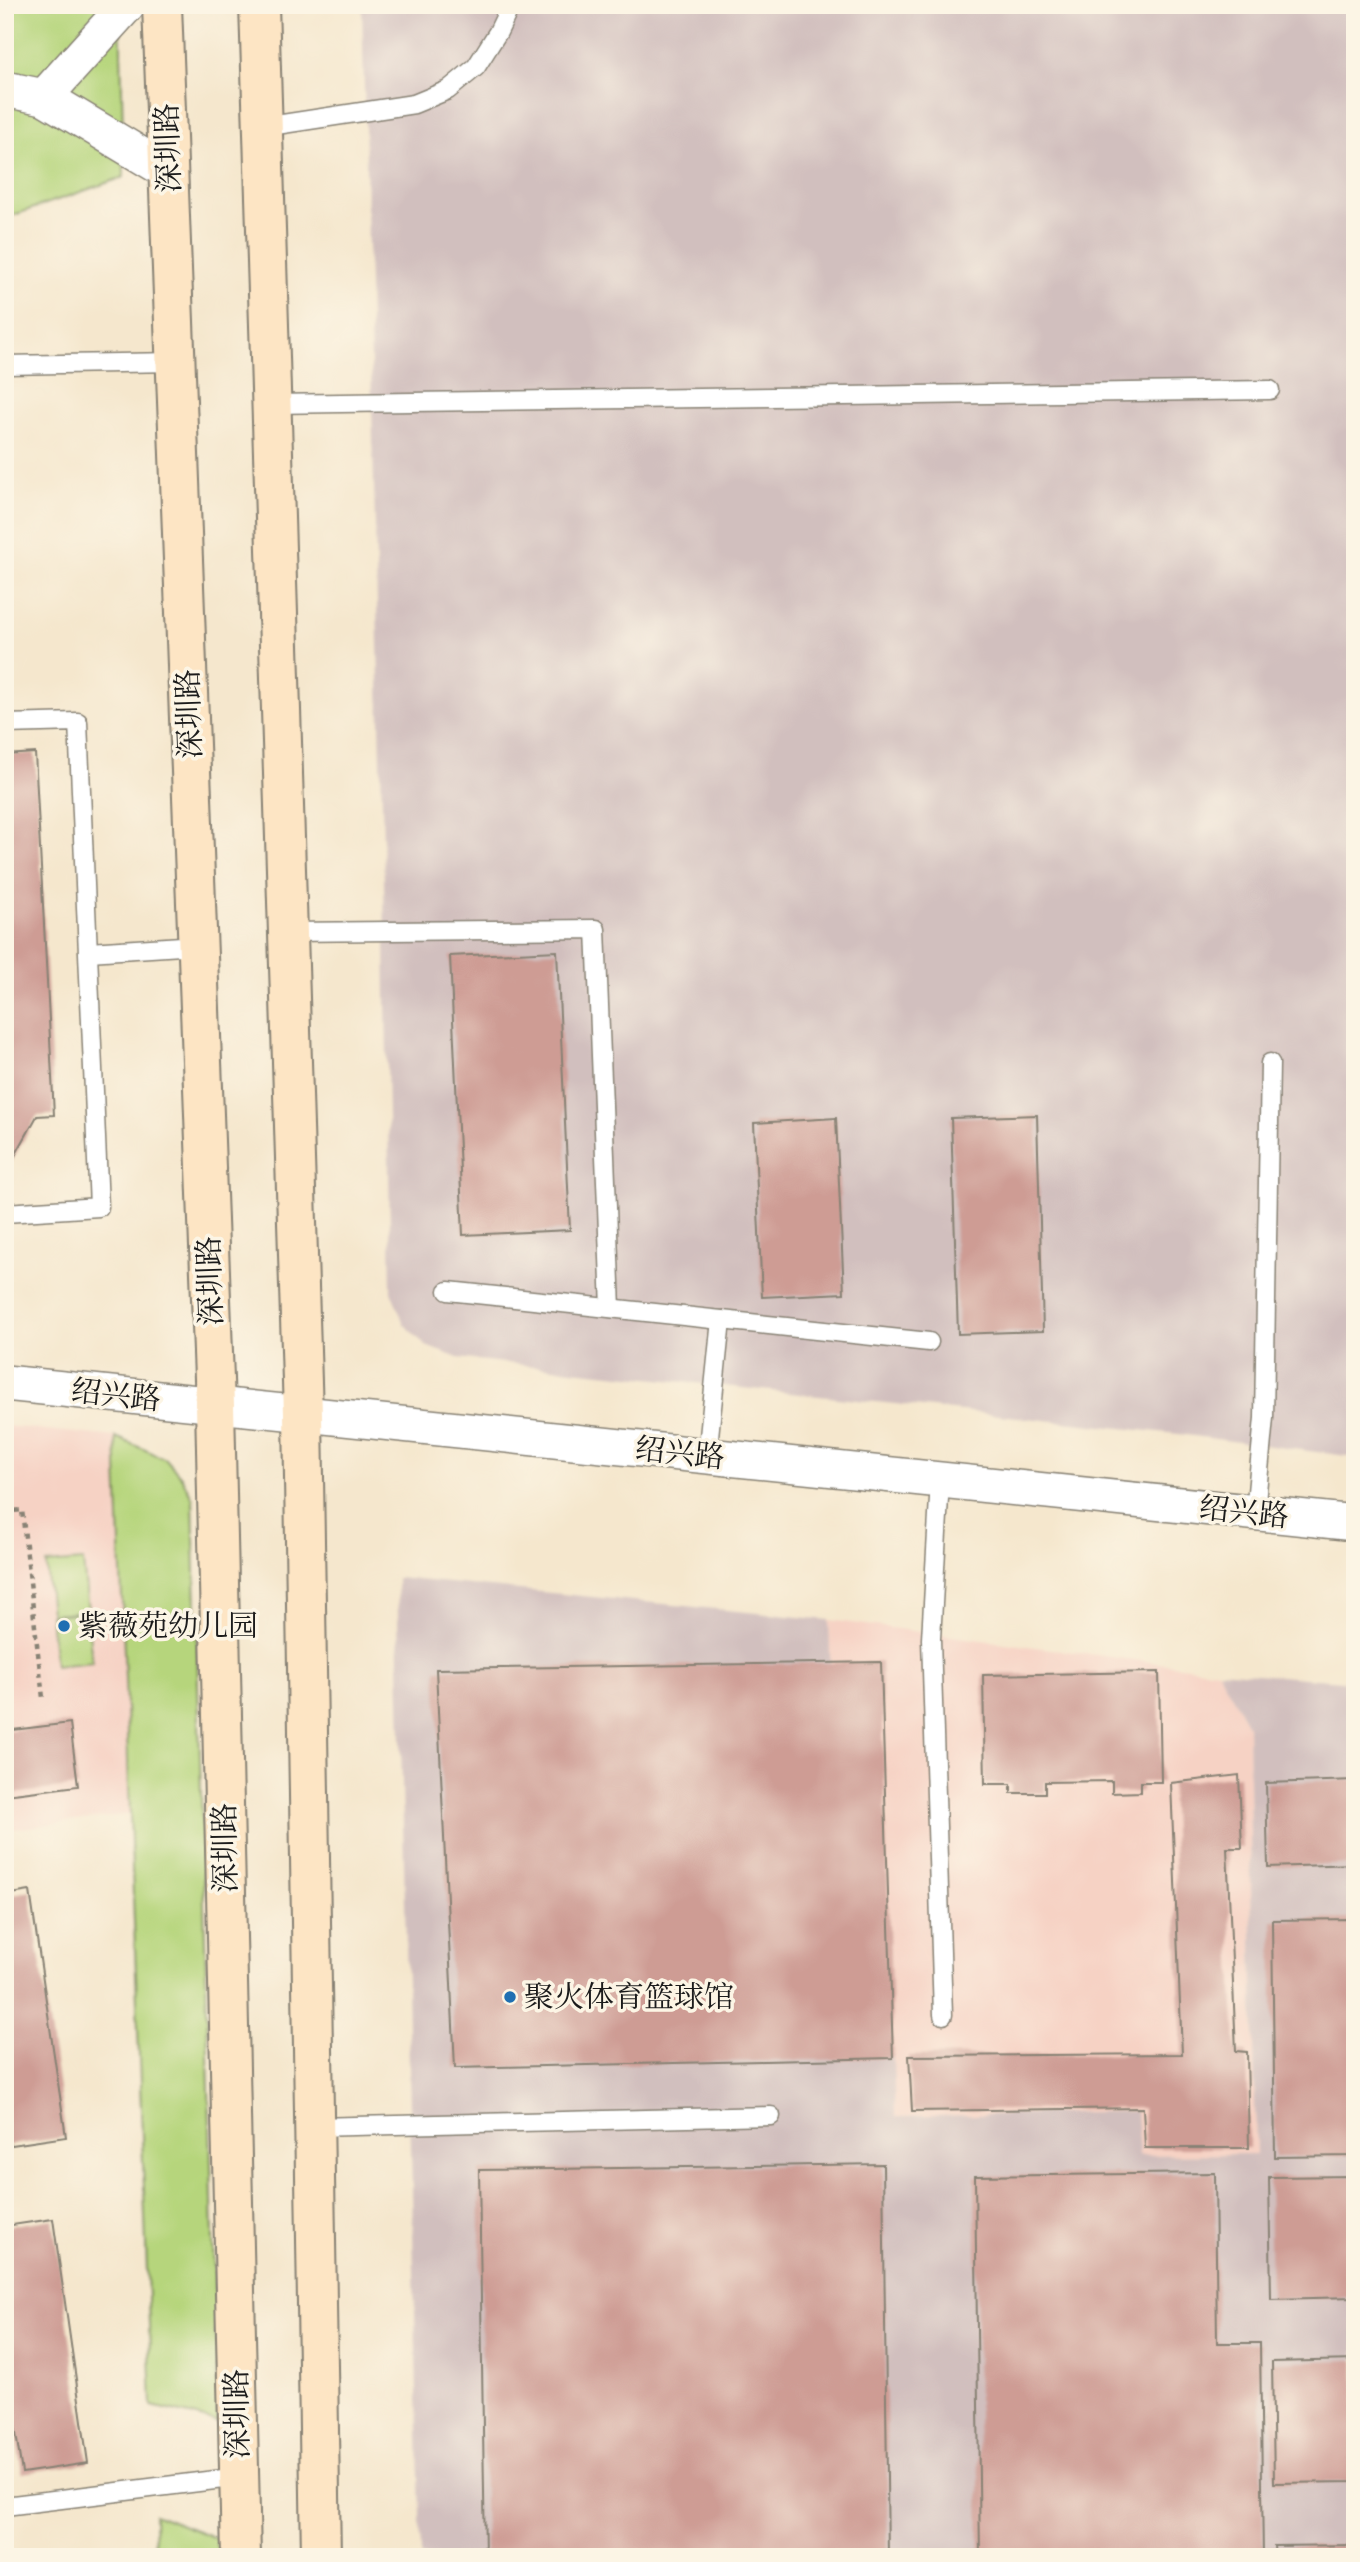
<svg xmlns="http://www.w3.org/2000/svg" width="1360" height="2562" font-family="Cardo,'Noto Serif SC',serif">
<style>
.built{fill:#f6d2c4}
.industrial{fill:#d1bfbe}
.green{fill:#b6d57c;stroke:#69784c;stroke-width:2}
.building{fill:#ce9c94}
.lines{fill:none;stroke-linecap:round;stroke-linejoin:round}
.lane-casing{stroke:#888274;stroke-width:21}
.street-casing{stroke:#888274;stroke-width:38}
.secondary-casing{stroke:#888274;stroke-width:42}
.path{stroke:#888274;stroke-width:4.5;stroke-dasharray:5 5;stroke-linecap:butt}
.lane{stroke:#fff;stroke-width:18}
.street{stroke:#fff;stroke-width:35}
.secondary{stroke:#fde5c4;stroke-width:38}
.poi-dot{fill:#1f6fb2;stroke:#fcf5e5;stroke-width:2.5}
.labels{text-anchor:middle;stroke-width:7;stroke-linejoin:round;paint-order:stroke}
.street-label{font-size:30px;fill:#1c1c1c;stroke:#fcf5e5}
.poi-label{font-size:30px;fill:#1c1c1c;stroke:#fcf5e5;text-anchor:start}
</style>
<rect width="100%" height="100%" fill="#fcf5e5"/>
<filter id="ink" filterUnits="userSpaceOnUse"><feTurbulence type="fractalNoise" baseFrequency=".0143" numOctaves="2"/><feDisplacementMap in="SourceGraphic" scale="14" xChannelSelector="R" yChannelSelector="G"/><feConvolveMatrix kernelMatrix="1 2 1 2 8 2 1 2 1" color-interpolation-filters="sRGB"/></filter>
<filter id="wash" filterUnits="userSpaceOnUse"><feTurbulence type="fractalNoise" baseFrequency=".00686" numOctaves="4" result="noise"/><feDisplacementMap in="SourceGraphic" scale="28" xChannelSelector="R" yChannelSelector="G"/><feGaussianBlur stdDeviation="1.57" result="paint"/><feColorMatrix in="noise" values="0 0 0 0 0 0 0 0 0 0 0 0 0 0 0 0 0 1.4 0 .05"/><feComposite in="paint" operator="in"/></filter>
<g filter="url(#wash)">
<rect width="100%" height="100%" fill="#f5e7cd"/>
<!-- built -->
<g class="built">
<path d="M5,1426L116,1437L130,1814L5,1830Z"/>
<path d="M829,1620L1218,1671L1248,1725L1256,2154L1138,2155L1136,2111L895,2117L843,2060Z"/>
</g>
<!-- industrial -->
<g class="industrial">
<path d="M362,5H1355V1457L1178,1434L458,1358L426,1346L404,1324L391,1291L384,883Z"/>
<path d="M397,1578L829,1620L843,2059L893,2058L895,2117L1136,2111L1139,2155L1256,2154L1248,1725L1218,1671L1355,1682V2557H421Z"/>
</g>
<!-- green -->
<g class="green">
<path d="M5,5H120L124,177L5,218Z"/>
<path d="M116,1437L166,1459L181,1476L193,1499L218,2422L152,2406Z"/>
<path d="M83,1561L88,1611L51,1614L46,1564Z"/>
<path d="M87,1612L92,1662L55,1666L50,1615Z"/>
<path d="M154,2514L221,2540V2557H155Z"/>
</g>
<g id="blocks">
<!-- building -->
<g class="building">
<path d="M35,753L54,1115L37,1116L12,1161L5,1167V755Z"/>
<path d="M557,951L570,1230L463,1235L450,956Z"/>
<path d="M1037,1115L1043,1331L958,1334L951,1118Z"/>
<path d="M836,1118L844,1293L762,1297L754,1123Z"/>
<path d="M881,1662L893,2058L455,2068L436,1669Z"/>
<path d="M1159,1672L1161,1782H1141V1792L1112,1793V1781L1045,1782V1793H1011V1784H985L983,1675Z"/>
<path d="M70,1723L78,1786L5,1795V1731Z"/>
<path d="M1239,1775L1242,1848H1227L1236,2051L1247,2052L1249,2148H1145L1143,2108L912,2111L909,2056L1182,2054L1171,1783Z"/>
<path d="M1355,1780V1864L1268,1867L1266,1783Z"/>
<path d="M30,1891L66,2137L5,2146V1895Z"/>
<path d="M1355,1919V2156L1275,2157L1272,1920Z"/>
<path d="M883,2164L888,2557H485L479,2170Z"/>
<path d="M1215,2173L1217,2343H1260L1263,2557H980L975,2176Z"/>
<path d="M1355,2176V2297L1271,2299L1269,2177Z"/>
<path d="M53,2219L88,2463L22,2473L5,2361V2226Z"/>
<path d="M1355,2360V2482L1274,2483L1272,2362Z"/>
<path d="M1355,2545V2557H1275L1274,2546Z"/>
</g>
</g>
</g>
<g filter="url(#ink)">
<use href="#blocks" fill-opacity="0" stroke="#888274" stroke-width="2"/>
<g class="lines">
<!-- lane casing -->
<g class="lane-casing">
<g id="lane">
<path d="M263,127L414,104L448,90L476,67L498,32L511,5"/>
<path d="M5,365L176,362"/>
<path d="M271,404L1270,390"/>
<path d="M5,724L78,722L99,1207L5,1213"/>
<path d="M288,932L596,929L611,1308"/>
<path d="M89,952L197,945"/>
<path d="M448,1291L929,1342"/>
<path d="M707,1456L721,1320"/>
<path d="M940,1480L931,1639L943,2015"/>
<path d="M1255,1513L1264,1418L1270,1063"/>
<path d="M314,2127L771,2116"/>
<path d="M5,2506L239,2477"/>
</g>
</g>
<!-- street casing -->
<g class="street-casing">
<g id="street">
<path d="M5,89L44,97L169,172"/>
<path d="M44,97L127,5"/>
<path d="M5,1383L1355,1523"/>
</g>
</g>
<!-- secondary casing -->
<g class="secondary-casing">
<g id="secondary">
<path d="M162,5L215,1405L241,2557"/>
<path d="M259,5L303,1414L321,2557"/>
</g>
</g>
<!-- path -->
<path class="path" d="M5,1512L22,1510L43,1698"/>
<!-- lane -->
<use href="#lane" class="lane"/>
<!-- street -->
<use href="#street" class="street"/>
<!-- secondary -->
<use href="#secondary" class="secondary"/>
</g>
</g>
<!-- markers -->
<g class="poi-dot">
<circle cx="64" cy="1626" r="7"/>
<circle cx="510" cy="1997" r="7"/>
</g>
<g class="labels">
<!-- street labels -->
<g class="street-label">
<text transform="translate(168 148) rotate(-92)" y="10">深圳路</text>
<text transform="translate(189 714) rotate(-92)" y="10">深圳路</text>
<text transform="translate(210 1281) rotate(-92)" y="10">深圳路</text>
<text transform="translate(116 1395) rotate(6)" y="10">绍兴路</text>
<text transform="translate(680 1453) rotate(6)" y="10">绍兴路</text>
<text transform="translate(1244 1512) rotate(6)" y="10">绍兴路</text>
<text transform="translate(225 1848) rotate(-91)" y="10">深圳路</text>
<text transform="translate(237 2414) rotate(-91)" y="10">深圳路</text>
</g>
<!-- poi labels -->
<g class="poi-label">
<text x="78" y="1636">紫薇苑幼儿园</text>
<text x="524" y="2007">聚火体育篮球馆</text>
</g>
</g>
<!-- margin -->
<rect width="1360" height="2562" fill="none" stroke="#fcf5e5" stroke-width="28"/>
</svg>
